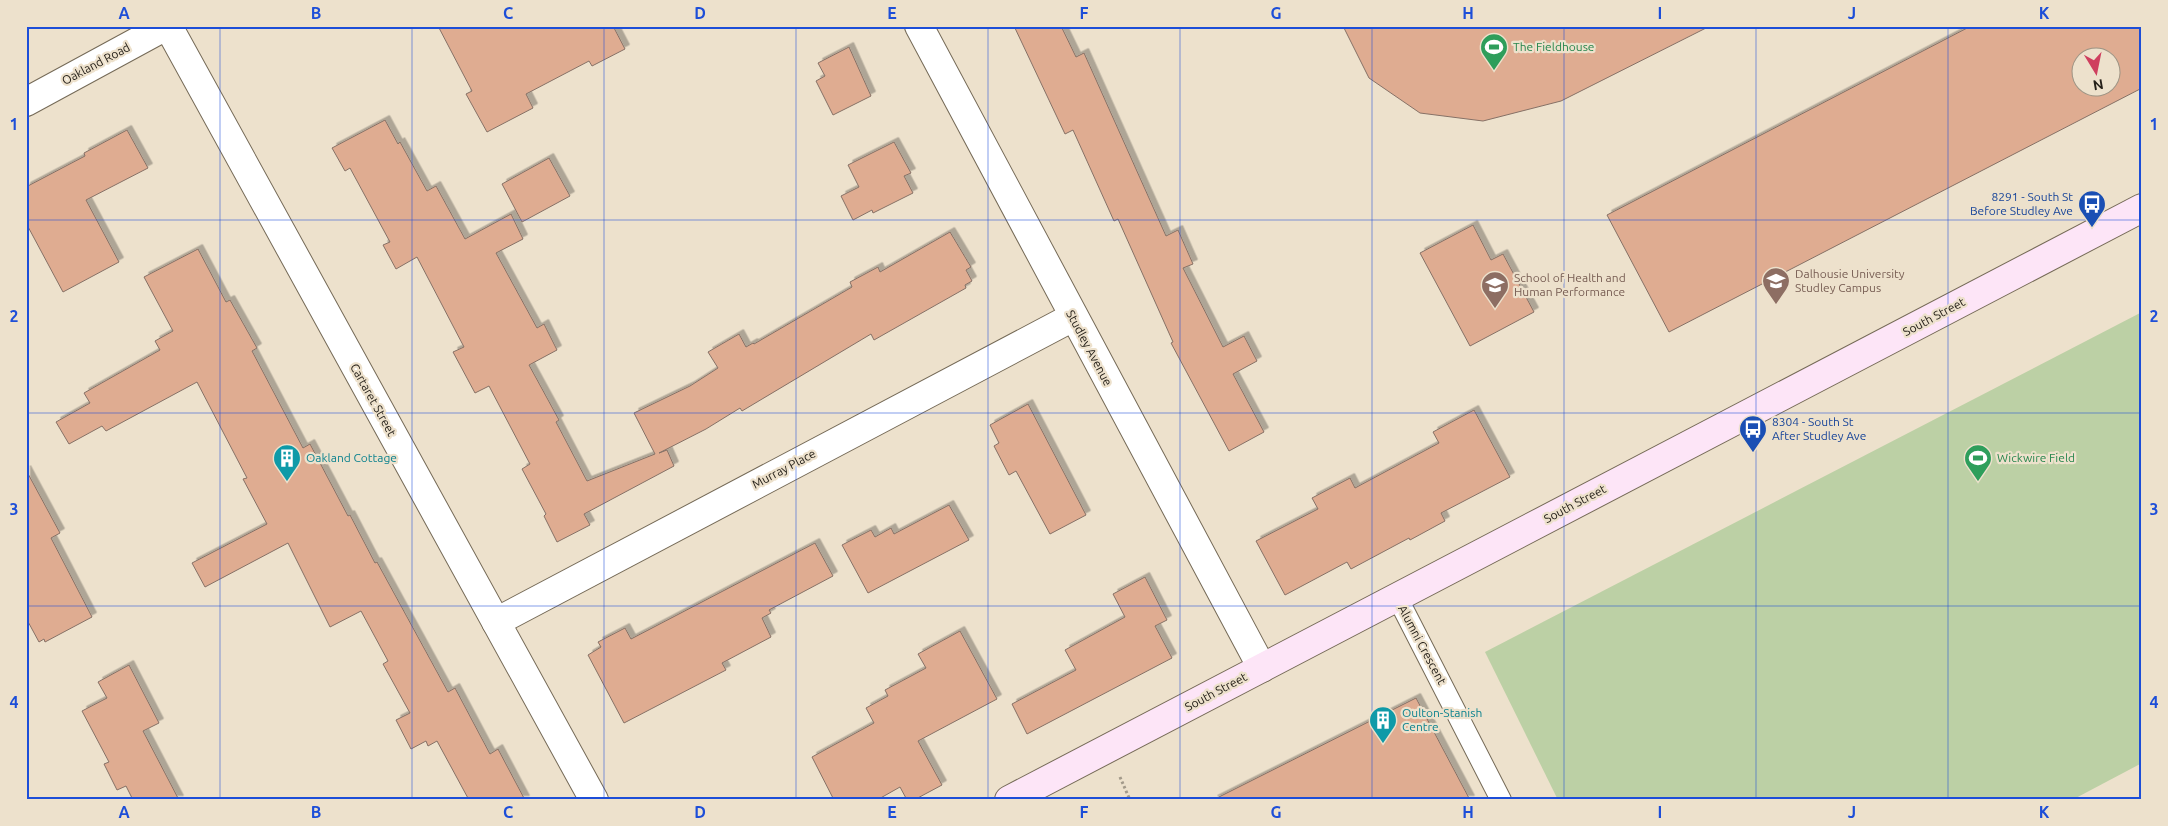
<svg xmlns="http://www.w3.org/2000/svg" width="2168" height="826" font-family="Ubuntu,sans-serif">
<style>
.pitch{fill:#bcd0a5}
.building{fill:#dfac91;stroke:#867166;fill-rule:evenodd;filter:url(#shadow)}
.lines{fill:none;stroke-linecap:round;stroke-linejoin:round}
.lane-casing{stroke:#756a57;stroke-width:22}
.street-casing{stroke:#756a57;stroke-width:30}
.secondary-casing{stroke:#756a57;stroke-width:30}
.path{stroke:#a39a8a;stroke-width:3;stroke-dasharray:2.5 2.5;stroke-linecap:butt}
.lane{stroke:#fff;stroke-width:20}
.street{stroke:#fff;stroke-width:28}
.secondary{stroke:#fde5f7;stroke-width:28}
.grid{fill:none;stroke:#1d4ed8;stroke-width:1;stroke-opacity:0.55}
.labels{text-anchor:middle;stroke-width:4.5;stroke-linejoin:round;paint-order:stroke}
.leisure-label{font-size:12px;fill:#27864d;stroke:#ede1cc;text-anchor:start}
.street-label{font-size:12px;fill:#252019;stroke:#ede1cc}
.transit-label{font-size:12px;fill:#164399;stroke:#ede1cc;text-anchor:end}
.education-label{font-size:12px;fill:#785e54;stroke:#ede1cc;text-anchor:start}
.culture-label{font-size:12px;fill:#0d838f;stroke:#ede1cc;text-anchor:start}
.neatline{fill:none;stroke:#1d4ed8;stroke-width:2}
.grid-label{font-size:16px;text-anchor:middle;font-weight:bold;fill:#1d4ed8}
</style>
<defs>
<filter id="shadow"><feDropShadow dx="4.5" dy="-4.5" stdDeviation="0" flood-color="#0004"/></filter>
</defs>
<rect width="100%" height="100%" fill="#ede1cc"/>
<!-- pitch -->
<path class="pitch" d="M2142,312V763L2072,800H1558L1485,652Z"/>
<!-- building -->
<g class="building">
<path d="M438,26H613L625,49L592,66L589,61L526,94L533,108L487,132L466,94L472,91Z"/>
<path d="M1014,26H1061L1076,57L1084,53L1166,236L1178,230L1193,264L1183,268L1223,347L1244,336L1257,361L1233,374L1264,432L1229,451L1171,343L1173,342L1118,219L1114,221L1073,130L1065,134Z"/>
<path d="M1343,26H1710L1561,101L1483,121L1420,113L1369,78Z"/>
<path d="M1971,26H2142V88L1669,332L1607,215ZM2080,58H2110V88H2080Z"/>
<path d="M849,47L871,96L833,115L816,81L825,76L818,63Z"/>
<path d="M385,120L398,144L400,142L427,191L436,186L465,239L511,214L523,239L496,253L537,328L544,324L557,350L529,365L559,420L556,422L587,481L655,454L634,413L690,386L718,368L708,352L739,334L746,347L753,343L754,344L852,287L850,282L878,267L880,272L950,232L971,267L966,270L972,281L965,285L966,288L874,340L871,334L742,411L740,408L706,429L659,453L667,450L674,466L584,514L590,525L557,542L544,516L546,514L522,469L530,464L489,386L475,393L453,352L464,347L417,257L396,269L383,245L390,242L350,168L345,171L332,148Z"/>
<path d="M127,130L148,168L86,200L119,262L63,292L26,223V187L85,156L84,153Z"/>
<path d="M894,142L911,173L904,176L913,193L873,213L872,210L853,220L841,196L859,187L848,165Z"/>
<path d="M549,158L570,196L522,222L502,184Z"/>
<path d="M1473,225L1491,260L1503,254L1534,312L1470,346L1420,253Z"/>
<path d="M198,249L226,302L230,300L257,348L252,351L303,448L310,444L348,516L350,515L375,563L377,562L448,692L455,688L490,754L498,749L525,800H469L437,741L428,746L426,741L411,749L396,720L410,713L383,664L388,661L361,611L330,627L288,543L205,587L192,563L267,524L243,479L247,478L197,382L106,431L102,426L69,444L56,422L90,403L84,393L160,350L155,341L173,331L144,277Z"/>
<path d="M1028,404L1086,515L1050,534L1016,471L1009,475L994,446L999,443L990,425Z"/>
<path d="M1474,410L1510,477L1441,513L1445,521L1410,540L1409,538L1351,569L1347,562L1285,595L1256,541L1318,509L1312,498L1350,478L1355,488L1439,443L1433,432Z"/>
<path d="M26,470L60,533L51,538L92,617L45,642L44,639L39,642L26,618Z"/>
<path d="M949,505L969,540L868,593L842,545L871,530L875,537L891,528L894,534Z"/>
<path d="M815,543L833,576L769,610L771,613L762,618L771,637L722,663L726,670L624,723L588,655L601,647L598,642L625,628L631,639Z"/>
<path d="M1145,577L1167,620L1155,626L1172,658L1027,734L1012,704L1076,670L1065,650L1125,617L1113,594Z"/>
<path d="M960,631L997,699L918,741L942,785L914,800H907L900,787L877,800H834L812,757L874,723L866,708L888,696L885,690L926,668L918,654Z"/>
<path d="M129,665L159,723L143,731L179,800H133L126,786L117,790L104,764L109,762L82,711L107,698L98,682Z"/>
<path d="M1416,698L1470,800H1213Z"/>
</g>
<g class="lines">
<!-- lane casing -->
<g class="lane-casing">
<path id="lane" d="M1397,597L1501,800"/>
</g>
<!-- street casing -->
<g class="street-casing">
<g id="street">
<path d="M168,26L594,800"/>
<path d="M919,26L1262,668"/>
<path d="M26,102L166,26"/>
<path d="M496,622L1073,317"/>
</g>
</g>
<!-- secondary casing -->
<g class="secondary-casing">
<path id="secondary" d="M1009,800L2142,208"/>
</g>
<!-- path -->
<path class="path" d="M1120,777L1130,800"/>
<!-- lane -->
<use href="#lane" class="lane"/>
<!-- street -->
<use href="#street" class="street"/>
<!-- secondary -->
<use href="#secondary" class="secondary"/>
</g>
<!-- grid -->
<path class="grid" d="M220,26V800M412,26V800M604,26V800M796,26V800M988,26V800M1180,26V800M1372,26V800M1564,26V800M1756,26V800M1948,26V800M26,220H2142M26,413H2142M26,606H2142"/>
<!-- icons -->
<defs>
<g id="stadium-pin" transform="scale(1.4375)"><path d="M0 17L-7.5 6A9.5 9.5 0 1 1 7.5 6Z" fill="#2e9e5b" stroke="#ede1cc"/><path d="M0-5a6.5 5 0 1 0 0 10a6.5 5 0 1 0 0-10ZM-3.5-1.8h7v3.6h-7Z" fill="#fff"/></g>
<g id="bus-pin" transform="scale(1.4375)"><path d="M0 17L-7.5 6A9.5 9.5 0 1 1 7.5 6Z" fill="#1a4fb4" stroke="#ede1cc"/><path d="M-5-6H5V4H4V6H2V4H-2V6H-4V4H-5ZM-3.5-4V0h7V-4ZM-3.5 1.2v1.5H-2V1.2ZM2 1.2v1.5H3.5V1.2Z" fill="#fff"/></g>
<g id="university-pin" transform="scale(1.4375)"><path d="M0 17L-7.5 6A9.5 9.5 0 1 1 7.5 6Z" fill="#8d6e63" stroke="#ede1cc"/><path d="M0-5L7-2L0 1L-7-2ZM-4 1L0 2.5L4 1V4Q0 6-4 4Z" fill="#fff"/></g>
<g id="building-pin" transform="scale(1.4375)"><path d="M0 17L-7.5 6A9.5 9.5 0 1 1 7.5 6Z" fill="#0f9aa8" stroke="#ede1cc"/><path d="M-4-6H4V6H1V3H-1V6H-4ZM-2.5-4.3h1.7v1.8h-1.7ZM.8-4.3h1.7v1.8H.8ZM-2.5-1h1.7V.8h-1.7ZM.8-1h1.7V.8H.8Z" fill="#fff"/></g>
</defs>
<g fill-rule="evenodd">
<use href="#stadium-pin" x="1494" y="47"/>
<use href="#bus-pin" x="2092" y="204"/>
<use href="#university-pin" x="1776" y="281"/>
<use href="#university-pin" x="1495" y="285"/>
<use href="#bus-pin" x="1753" y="429"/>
<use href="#building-pin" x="287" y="458"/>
<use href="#stadium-pin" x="1978" y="458"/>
<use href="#building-pin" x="1383" y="720"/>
</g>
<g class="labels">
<!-- leisure labels -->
<g class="leisure-label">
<text x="1513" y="51">The Fieldhouse</text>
<text x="1997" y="462">Wickwire Field</text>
</g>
<!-- street labels -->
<g class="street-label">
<text transform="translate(96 64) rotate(-28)" y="4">Oakland Road</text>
<text transform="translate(1934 317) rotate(-28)" y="4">South Street</text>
<text transform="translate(1089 348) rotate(62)" y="4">Studley Avenue</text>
<text transform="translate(373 400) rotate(61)" y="4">Cartaret Street</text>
<text transform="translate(784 469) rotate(-28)" y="4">Murray Place</text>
<text transform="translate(1575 504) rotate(-28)" y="4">South Street</text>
<text transform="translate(1422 645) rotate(62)" y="4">Alumni Crescent</text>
<text transform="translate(1216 692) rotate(-28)" y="4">South Street</text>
</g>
<!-- transit labels -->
<g class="transit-label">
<text x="2073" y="201">8291 - South St<tspan x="2073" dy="14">Before Studley Ave</tspan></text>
<text x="1772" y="426" text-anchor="start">8304 - South St<tspan x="1772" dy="14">After Studley Ave</tspan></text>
</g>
<!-- education labels -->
<g class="education-label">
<text x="1795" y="278">Dalhousie University<tspan x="1795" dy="14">Studley Campus</tspan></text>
<text x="1514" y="282">School of Health and<tspan x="1514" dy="14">Human Performance</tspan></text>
</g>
<!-- culture labels -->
<g class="culture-label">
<text x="306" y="462">Oakland Cottage</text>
<text x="1402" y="717">Oulton-Stanish<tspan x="1402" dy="14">Centre</tspan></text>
</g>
</g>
<!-- border -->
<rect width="2168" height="826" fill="none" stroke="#ede1cc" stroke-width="55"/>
<!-- north arrow -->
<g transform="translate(2096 72) rotate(170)"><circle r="24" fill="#ede1cc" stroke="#9d9484"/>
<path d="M0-4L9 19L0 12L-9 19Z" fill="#cf3f5e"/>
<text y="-8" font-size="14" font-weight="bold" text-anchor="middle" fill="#252019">N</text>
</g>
<rect x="28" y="28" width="2112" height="770" class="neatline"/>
<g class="grid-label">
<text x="124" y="19">A</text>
<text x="316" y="19">B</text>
<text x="508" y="19">C</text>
<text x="700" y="19">D</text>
<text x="892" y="19">E</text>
<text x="1084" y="19">F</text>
<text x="1276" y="19">G</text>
<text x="1468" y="19">H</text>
<text x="1660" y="19">I</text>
<text x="1852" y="19">J</text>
<text x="2044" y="19">K</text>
<text x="14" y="130">1</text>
<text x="2154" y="130">1</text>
<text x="14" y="322">2</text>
<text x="2154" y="322">2</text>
<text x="14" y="515">3</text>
<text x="2154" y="515">3</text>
<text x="14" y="708">4</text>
<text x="2154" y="708">4</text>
<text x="124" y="818">A</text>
<text x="316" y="818">B</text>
<text x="508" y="818">C</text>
<text x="700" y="818">D</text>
<text x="892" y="818">E</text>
<text x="1084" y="818">F</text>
<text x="1276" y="818">G</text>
<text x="1468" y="818">H</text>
<text x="1660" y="818">I</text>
<text x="1852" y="818">J</text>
<text x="2044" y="818">K</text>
</g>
</svg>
